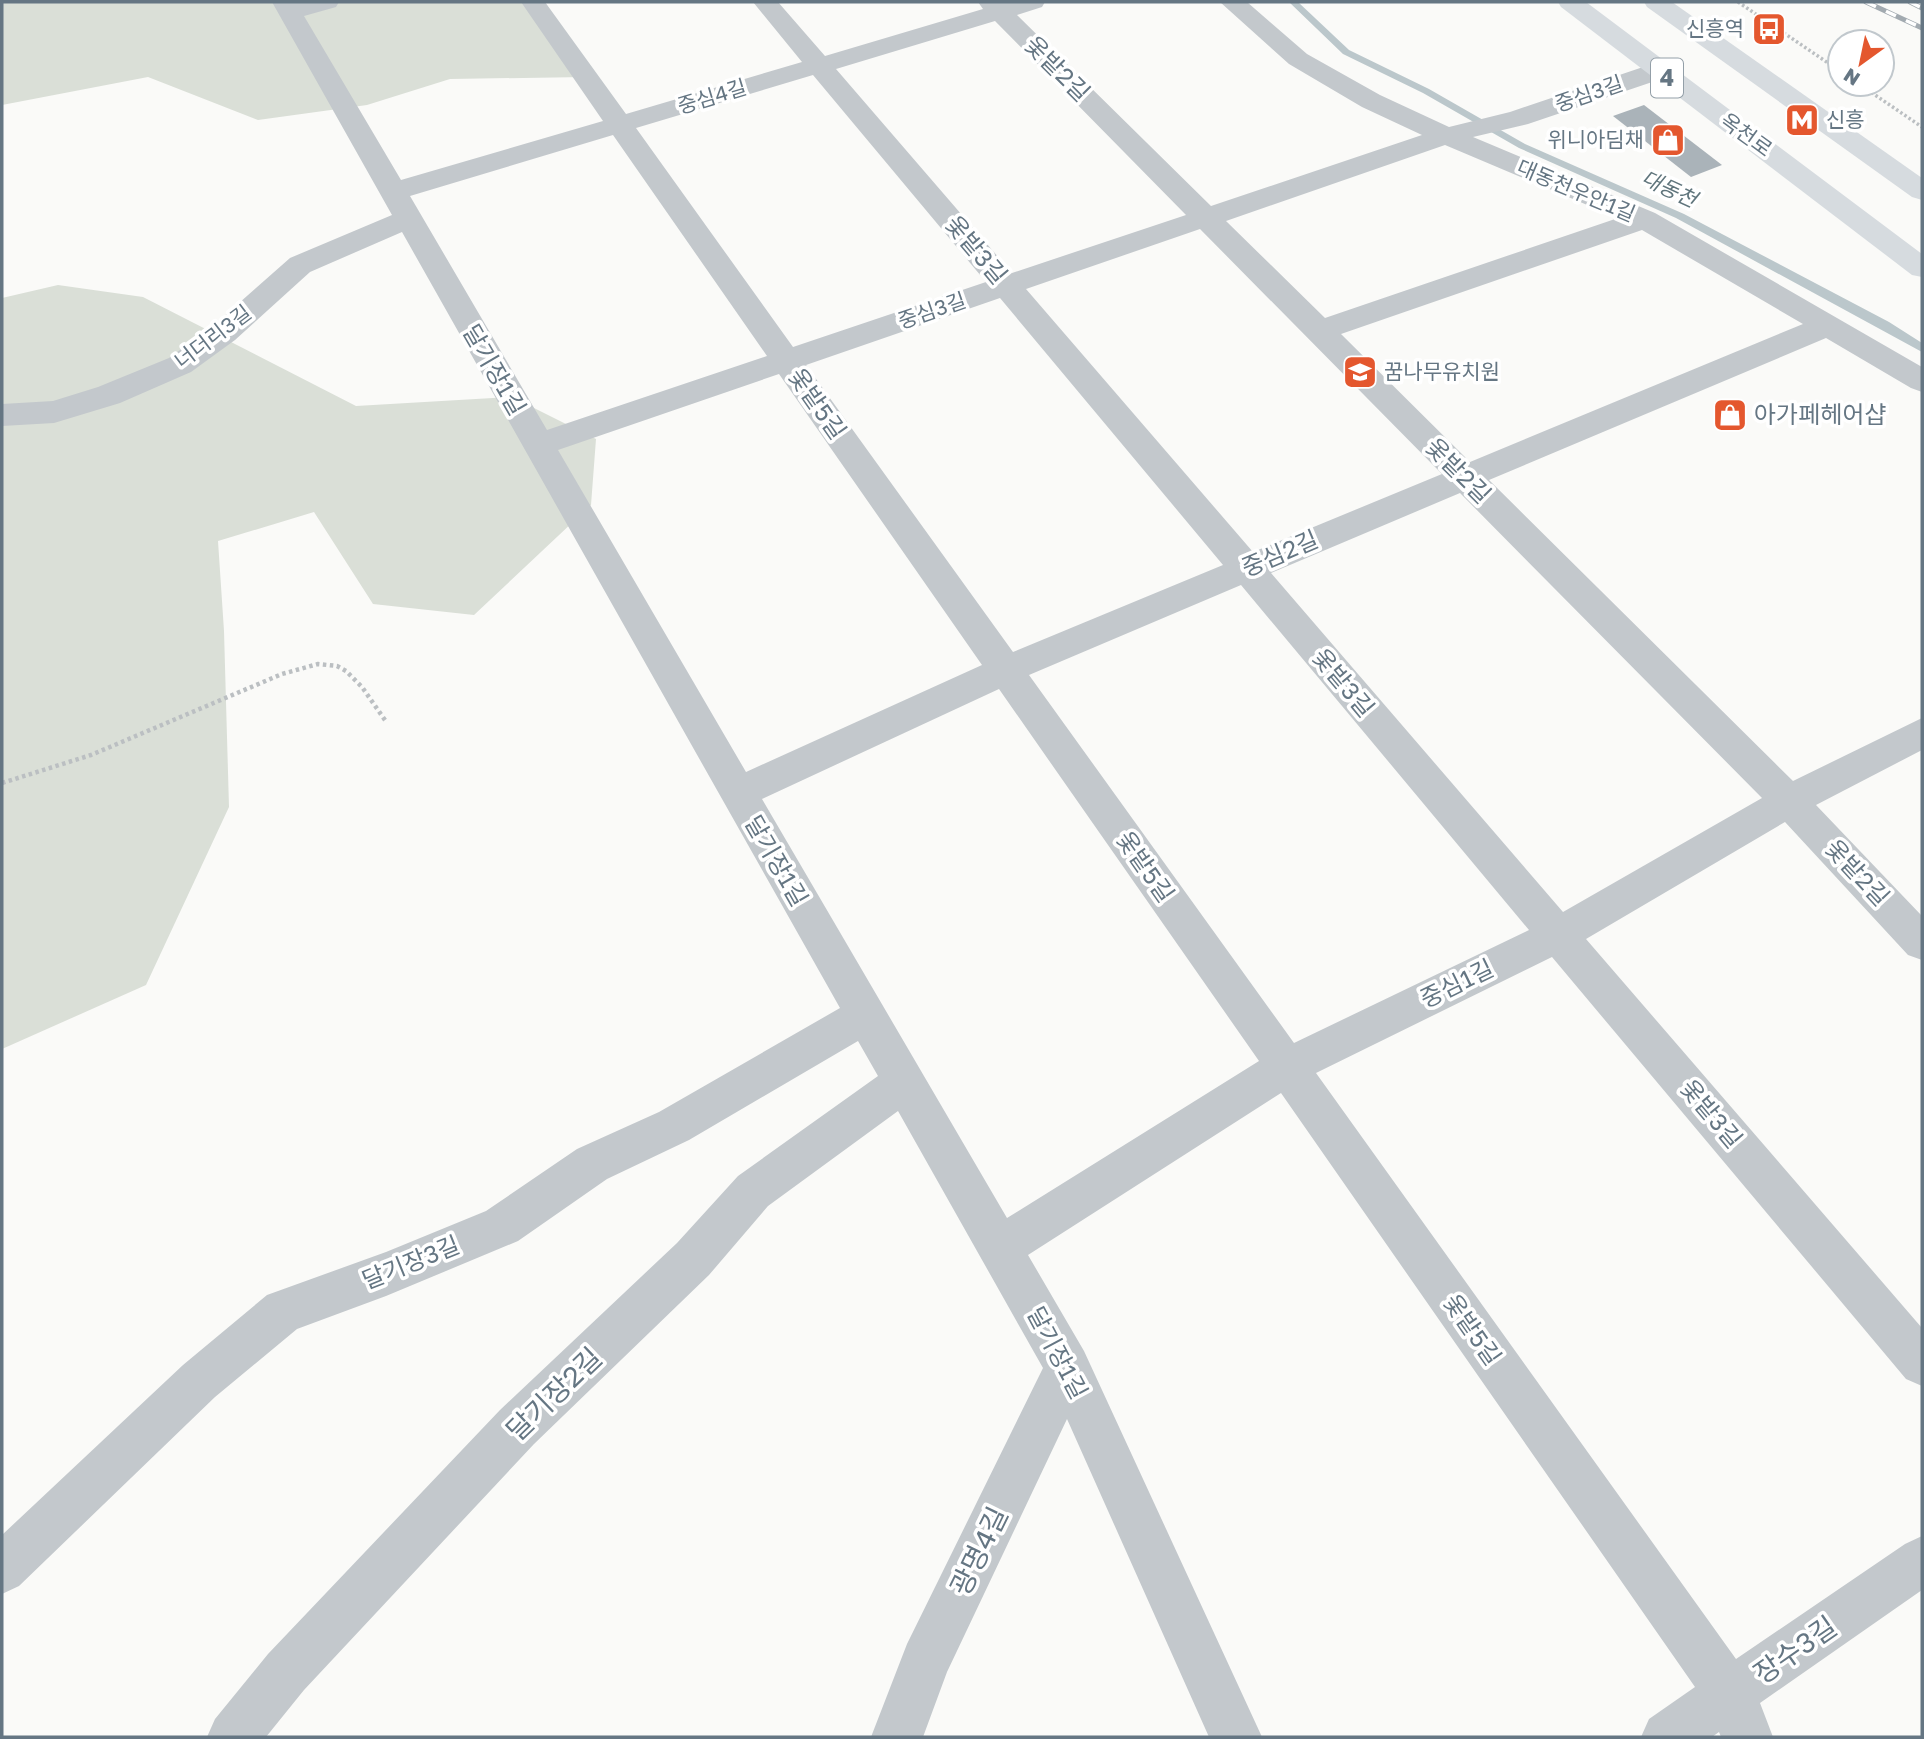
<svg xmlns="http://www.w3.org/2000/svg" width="1924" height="1739" font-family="'Golos Text','Noto Sans KR',sans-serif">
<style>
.green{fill:#dadfd7}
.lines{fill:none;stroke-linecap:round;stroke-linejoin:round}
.stream{fill:#bbc7cb;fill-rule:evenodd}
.building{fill:#aab3b9}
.path-far1{stroke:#bbbfc2;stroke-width:3.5;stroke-dasharray:2.5 2.5;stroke-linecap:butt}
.path{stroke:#bbbfc2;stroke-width:4.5;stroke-dasharray:3.5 3.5;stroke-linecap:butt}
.minor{fill:#c3c8cc;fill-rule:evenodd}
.major{fill:#d6dbdf;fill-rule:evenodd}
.rail-casing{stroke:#a2aab0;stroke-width:5}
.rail{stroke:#fff;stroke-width:3.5;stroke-dasharray:11;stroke-linecap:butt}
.labels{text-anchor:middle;stroke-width:7;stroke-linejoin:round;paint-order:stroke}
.far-poi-label{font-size:21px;fill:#657683;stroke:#fff;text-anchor:end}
.far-street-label{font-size:21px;fill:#657683;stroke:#fff}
.far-water-label{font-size:21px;font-style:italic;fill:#60757c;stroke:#fff}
.shield{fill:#fff;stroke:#939fa8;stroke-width:2}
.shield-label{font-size:23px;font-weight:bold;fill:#657683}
.street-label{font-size:24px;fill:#657683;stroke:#fff}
.poi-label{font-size:24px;fill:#657683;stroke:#fff;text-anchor:start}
.near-street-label{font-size:28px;fill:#657683;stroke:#fff}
</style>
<rect width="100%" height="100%" fill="#fafaf8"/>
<!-- green -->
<g class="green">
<path d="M2,2H536L585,77L450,79L367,105L258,120L148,77L2,105Z"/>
<path d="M58,285L143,297L356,406L512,397L596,439L591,505L474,615L373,604L314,512L218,541L224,631L229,807L146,985L2,1049V298Z"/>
</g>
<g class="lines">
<!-- stream -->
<path class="stream" d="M1289,2H1298L1349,50L1429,89L1525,144L1684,214L1889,322L1922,343V352L1676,218L1519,148L1423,93L1343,54Z"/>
</g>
<!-- building -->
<path class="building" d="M1644,105L1722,165L1691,177L1613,116Z"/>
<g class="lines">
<!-- path-far1 -->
<g class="path-far1">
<path d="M1738,2L1840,71"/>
<path d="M1859,84L1922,127"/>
</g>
<!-- path -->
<path class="path" d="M2,783L91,755L282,674L318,664L337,666L346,671L362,687L387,723"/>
<!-- minor -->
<path class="minor" d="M272,2H339L336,7L304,16L401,180L603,121L521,2H545L626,114L802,62L753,2H778L825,56L983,9L978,2H1045L1042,7L1017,15L1211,206L1422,135L1362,107L1289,64L1220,2H1247L1307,54L1380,95L1449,127L1510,112L1649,65L1658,63L1667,65L1671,71L1667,77L1528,124L1473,137L1655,213L1922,367V392L1911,388L1826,338L1489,480L1793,781L1922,718V750L1816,805L1922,916V960L1908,955L1785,822L1586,939L1922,1328V1386L1906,1379L1552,957L1316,1073L1736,1659L1905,1544L1922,1536V1590L1760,1703L1773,1737H1721L1719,1732L1712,1737H1641L1649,1719L1695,1687L1281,1093L1028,1255L1084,1351L1262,1737H1209L1067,1419L947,1672L923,1737H871L907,1644L1043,1368L898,1111L768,1206L709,1275L534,1444L304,1690L266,1737H207L215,1719L268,1654L500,1410L677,1243L738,1176L878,1076L858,1041L689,1140L607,1179L518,1241L386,1296L297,1329L215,1397L19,1586L2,1594V1535L183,1365L267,1295L386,1252L486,1211L577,1149L659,1112L840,1008L402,232L310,272L235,340L191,372L120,403L54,423L2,426V404L53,401L98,387L169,358L213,326L290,258L392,215ZM995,21L1186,215L1012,273L836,69ZM813,75L986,282L793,347L636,128ZM613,135L767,356L547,430L410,196ZM1445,145L1618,218L1325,318L1226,221ZM1200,229L1442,474L1253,552L1026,289ZM1642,230L1803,324L1470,462L1341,334ZM1000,298L1223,565L1013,652L806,365ZM779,374L982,665L746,772L558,450ZM1460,493L1762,798L1563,912L1271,573ZM1241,585L1529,930L1294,1043L1029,675ZM999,689L1259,1061L1007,1218L762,799Z"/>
<!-- major -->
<g class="major">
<path d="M1558,2H1586L1922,254V277L1912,275L1561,7Z"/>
<path d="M1644,2H1672L1922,178V200L1912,197L1647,7Z"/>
</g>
<!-- rail casing -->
<g class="rail-casing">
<g id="rail">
<path d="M1866,2L1922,28"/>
<path d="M1910,2L1922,8"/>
</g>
</g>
<!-- rail -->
<use href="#rail" class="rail"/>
</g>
<!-- icons -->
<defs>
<g id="bus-square" transform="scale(1.75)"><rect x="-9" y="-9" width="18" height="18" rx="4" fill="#e4572e" stroke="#fff"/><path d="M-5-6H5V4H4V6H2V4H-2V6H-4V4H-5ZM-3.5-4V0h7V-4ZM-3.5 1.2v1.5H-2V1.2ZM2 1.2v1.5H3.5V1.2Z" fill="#fff"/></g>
<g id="metro-square" transform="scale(1.75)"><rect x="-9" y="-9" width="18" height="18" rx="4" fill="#e4572e" stroke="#fff"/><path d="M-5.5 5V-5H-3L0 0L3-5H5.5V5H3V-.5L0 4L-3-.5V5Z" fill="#fff"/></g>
<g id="shop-square" transform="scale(1.75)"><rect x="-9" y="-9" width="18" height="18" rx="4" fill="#e4572e" stroke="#fff"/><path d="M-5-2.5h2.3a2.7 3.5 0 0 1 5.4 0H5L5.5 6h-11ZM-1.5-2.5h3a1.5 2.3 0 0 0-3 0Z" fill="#fff"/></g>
<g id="school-square" transform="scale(1.75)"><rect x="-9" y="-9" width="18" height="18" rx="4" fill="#e4572e" stroke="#fff"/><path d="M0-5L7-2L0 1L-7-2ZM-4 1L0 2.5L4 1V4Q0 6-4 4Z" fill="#fff"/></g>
</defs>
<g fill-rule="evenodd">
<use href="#bus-square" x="1769" y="29"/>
<use href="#metro-square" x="1802" y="120"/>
<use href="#shop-square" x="1668" y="140"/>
<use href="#school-square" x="1360" y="372"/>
<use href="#shop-square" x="1730" y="415"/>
</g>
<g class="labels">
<!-- far-poi labels -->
<g class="far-poi-label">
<text x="1744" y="36">신흥역</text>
<text x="1826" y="127" text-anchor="start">신흥</text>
<text x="1644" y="147">위니아딤채</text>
<text x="1384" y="379" text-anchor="start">꿈나무유치원</text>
</g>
<!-- far-street labels -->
<g class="far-street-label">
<text transform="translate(1589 94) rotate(-19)" y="7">중심3길</text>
<text transform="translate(712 97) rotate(-17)" y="7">중심4길</text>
<text transform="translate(1746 135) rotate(36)" y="7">옥천로</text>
<text transform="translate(1576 191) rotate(23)" y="7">대동천우안1길</text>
<text transform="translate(932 311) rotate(-19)" y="7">중심3길</text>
<text transform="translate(213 337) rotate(-37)" y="7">너더리3길</text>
</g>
<!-- far-water labels -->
<g class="far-water-label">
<text transform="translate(1669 189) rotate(25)" y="7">대동천</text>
</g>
<!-- shield labels -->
<rect class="shield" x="1651" y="58.5" width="32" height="39" rx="5"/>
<g class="shield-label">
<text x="1667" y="86">4</text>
</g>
<!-- street labels -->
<g class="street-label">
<text transform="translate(1057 69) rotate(45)" y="8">옻밭2길</text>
<text transform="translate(976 250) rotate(50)" y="8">옻밭3길</text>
<text transform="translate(494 370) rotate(60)" y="8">달기장1길</text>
<text transform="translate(817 404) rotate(55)" y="8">옻밭5길</text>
<text transform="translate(1458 471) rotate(45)" y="8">옻밭2길</text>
<text transform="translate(1280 554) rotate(-23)" y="8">중심2길</text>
<text transform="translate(1343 683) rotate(50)" y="8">옻밭3길</text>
<text transform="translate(776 861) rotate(60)" y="8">달기장1길</text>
<text transform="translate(1145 867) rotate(55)" y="8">옻밭5길</text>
<text transform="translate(1857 873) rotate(47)" y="8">옻밭2길</text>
<text transform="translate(1457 984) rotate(-26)" y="8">중심1길</text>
<text transform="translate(1711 1114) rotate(50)" y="8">옻밭3길</text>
<text transform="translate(411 1263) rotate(-22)" y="8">달기장3길</text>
<text transform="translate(1472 1330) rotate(55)" y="8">옻밭5길</text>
<text transform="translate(1057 1353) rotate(62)" y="8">달기장1길</text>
</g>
<!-- poi labels -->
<g class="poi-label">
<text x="1754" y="423">아가페헤어샵</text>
</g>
<!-- near-street labels -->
<g class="near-street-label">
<text transform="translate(554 1394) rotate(-44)" y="10">달기장2길</text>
<text transform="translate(979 1551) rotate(-64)" y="10">광명4길</text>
<text transform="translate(1795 1650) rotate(-35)" y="10">장수3길</text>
</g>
</g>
<!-- border -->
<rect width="1924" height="1739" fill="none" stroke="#657683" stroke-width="7"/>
<!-- north arrow -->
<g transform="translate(1861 63) rotate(213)"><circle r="33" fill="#ffffff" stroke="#c1c8cd" stroke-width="2"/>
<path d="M0-5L12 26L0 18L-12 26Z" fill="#e4572e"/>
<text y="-10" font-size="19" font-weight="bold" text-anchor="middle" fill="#657683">N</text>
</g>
</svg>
